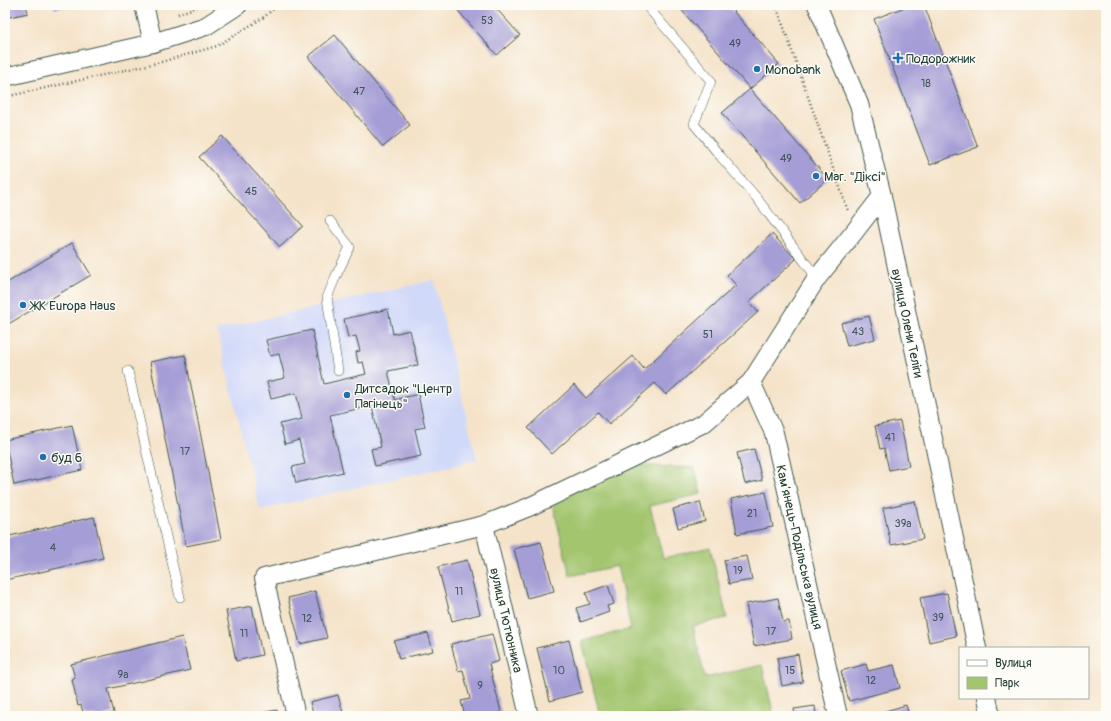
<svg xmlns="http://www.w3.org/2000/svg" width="1111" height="721" font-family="Pangolin,sans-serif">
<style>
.built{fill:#d1d9f9}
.green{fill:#a3c56e;stroke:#618151}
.building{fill:#a59dd6}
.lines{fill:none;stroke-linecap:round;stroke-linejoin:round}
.service-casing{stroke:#3f564a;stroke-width:10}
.minor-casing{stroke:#3f564a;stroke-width:20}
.path{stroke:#3f564a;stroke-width:2.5;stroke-dasharray:1 3;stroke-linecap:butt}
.service{stroke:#fff;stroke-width:9}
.minor{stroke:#fff;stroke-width:18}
.poi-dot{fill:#1f6fb2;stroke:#fdfcf7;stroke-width:1.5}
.labels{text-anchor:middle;stroke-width:3;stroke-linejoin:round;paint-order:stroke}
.number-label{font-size:11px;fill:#40555c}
.poi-label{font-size:13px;fill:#1f3d34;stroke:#fdfcf7;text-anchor:start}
.street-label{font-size:13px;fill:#1f3d34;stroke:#fdfcf7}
</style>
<rect width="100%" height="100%" fill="#fdfcf7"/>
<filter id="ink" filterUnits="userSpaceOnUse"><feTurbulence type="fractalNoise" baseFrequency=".025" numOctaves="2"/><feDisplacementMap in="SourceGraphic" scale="8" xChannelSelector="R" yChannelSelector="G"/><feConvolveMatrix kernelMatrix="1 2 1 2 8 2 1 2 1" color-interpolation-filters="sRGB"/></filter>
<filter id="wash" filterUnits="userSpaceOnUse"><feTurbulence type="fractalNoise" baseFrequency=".012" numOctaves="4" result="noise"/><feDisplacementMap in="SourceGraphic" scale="16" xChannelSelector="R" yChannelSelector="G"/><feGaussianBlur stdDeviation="0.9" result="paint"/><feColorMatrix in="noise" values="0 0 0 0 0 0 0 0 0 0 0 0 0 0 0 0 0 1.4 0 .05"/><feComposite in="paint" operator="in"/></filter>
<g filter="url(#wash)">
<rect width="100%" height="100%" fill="#f5e3c9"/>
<!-- built -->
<path class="built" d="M434,280L477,460L260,510L217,330Z"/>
<!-- green -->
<path class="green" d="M630,465L695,468L701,494L650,506L663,558L710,547L727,618L693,626L705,678L762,665L774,716H600L582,641L631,629L617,566L570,576L552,501Z"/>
<g id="blocks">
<!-- building -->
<g class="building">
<path d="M5,5H26L28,13L5,18Z"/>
<path d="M54,5H71V6L54,9Z"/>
<path d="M453,5H493L520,35L497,55Z"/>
<path d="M677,5H728L779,64L750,89Z"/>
<path d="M910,5H924L978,147L930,165L874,19Z"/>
<path d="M335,35L410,125L383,147L308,57Z"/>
<path d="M750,89L828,179L800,203L722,113Z"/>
<path d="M222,136L303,226L280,247L199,157Z"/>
<path d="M772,234L796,259L749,302L758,312L666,395L655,383L609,424L598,412L552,454L528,428L574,385L586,398L633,356L644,369L736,285L727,275Z"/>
<path d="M72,243L91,275L5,326V284Z"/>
<path d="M388,309L393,334L410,330L418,365L388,371L395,400L418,394L425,427L415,429L421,456L375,466L371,449L381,447L372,406L330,415L343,472L296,483L292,467L305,464L299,440L285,444L280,424L302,419L296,393L271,399L267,382L285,378L279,354L270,356L266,340L312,330L324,384L366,374L363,362L358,363L356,352L360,351L356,336L348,338L344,319Z"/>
<path d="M869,316L875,339L847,346L841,323Z"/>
<path d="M185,355L221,539L186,546L150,362Z"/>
<path d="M900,421L909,466L889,470L884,448L880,449L875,426Z"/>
<path d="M72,425L82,470L14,485L5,440Z"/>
<path d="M754,449L762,480L745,484L737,453Z"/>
<path d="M766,492L773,527L737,534L731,499Z"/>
<path d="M915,501L923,539L891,545L883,508Z"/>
<path d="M700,502L705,521L678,528L673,509Z"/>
<path d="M94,517L103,558L5,580V537Z"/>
<path d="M541,542L554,591L527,598L514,549Z"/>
<path d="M747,556L752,580L729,584L724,560Z"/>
<path d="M467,560L480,614L452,621L438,567Z"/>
<path d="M608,585L614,604L607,606L609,612L581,622L576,608L590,604L586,593Z"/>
<path d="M315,591L327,638L300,644L288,598Z"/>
<path d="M947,593L956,636L929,642L920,598Z"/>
<path d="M778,598L783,622L789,621L792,639L754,646L746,604Z"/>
<path d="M252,606L262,655L236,661L226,611Z"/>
<path d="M428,633L433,651L399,659L394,641Z"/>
<path d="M492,634L499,661L489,664L502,716H465L461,701L470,699L463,670L458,671L451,644Z"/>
<path d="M182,637L190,670L108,689L114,713L102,716H84L81,705L78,706L72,679L75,678L71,664Z"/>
<path d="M569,640L582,692L550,701L537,648Z"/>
<path d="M798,654L803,682L782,686L777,658Z"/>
<path d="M866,664L868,671L894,665L900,688L849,701L841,671Z"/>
<path d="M338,695L344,716H314L310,702Z"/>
<path d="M906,705L909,716H883L882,712Z"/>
<path d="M815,706L816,716H795L794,709Z"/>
<path d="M277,710L278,716H249V715Z"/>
</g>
</g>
</g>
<g filter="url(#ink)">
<use href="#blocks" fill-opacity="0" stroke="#3f564a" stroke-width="1"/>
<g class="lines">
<!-- service casing -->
<g class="service-casing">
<g id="service">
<path d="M646,5L711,81L694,124L721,157L756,197L817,278"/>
<path d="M330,221L350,247L335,278L327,298L338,371"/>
<path d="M128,371L180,597"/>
</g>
</g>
<!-- minor casing -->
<g class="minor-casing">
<g id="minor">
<path d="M144,5L153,43"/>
<path d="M817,5L859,104L882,196L977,648"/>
<path d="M5,77L153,43L206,26L238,5"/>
<path d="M751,382L774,433L838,716"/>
<path d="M484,525L529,716"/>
<path d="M987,698L991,716"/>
<path d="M296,716L264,578L484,525L529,507L704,423L751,382L817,278L855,231L882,196"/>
</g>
</g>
<!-- path -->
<g class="path">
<path d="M776,5L848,211"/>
<path d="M178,14L202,5"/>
<path d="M5,97L161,62L217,46L264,17L278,5"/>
</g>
<!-- service -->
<use href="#service" class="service"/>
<!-- minor -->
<use href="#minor" class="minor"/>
</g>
</g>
<!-- markers -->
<g class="poi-dot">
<path d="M896 52h4v4h4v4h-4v4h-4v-4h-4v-4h4z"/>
<circle cx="757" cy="69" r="4"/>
<circle cx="816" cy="176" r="4"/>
<circle cx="23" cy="305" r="4"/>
<circle cx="347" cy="395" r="4"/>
<circle cx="43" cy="457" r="4"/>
</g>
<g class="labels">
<!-- number labels -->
<g class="number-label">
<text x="487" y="24">53</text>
<text x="735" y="47">49</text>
<text x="926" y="87">18</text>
<text x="359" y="95">47</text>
<text x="786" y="162">49</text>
<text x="251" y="195">45</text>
<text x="858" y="335">43</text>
<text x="708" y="338">51</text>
<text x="890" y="441">41</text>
<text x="185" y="455">17</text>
<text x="752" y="517">21</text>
<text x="903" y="527">39а</text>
<text x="53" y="551">4</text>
<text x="738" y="574">19</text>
<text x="459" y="595">11</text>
<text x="938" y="621">39</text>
<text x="307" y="622">12</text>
<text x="771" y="635">17</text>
<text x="244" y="637">11</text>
<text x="559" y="674">10</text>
<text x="790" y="674">15</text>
<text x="123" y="678">9а</text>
<text x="871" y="684">12</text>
<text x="480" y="689">9</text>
</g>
<!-- poi labels -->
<g class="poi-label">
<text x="906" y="63">Подорожник</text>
<text x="765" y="74">Monobank</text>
<text x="824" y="181">Маг. "Діксі"</text>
<text x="31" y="310">ЖК Europa Haus</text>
<text x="355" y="393">Дитсадок "Центр<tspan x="355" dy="15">Пагінець"</tspan></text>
<text x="51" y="462">буд 6</text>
</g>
<!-- street labels -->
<g class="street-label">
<text transform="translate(908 323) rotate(78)" y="5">вулиця Олени Теліги</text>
<text transform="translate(800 547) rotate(77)" y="5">Камʼянець-Подільська вулиця</text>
<text transform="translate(507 620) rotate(77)" y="5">вулиця Тютюнника</text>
</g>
</g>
<!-- margin -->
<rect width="1111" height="721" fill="none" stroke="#fdfcf7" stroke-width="20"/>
<!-- legend -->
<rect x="959" y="647" width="130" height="52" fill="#fdfcf7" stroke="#a4b0a9"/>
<rect x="967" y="660" width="20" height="6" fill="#ffffff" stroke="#a4b0a9"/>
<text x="995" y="667" font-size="12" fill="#1f3d34">Вулиця</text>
<rect x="967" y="677" width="20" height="12" fill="#a3c56e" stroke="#a4b0a9"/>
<text x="995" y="687" font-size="12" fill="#1f3d34">Парк</text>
</svg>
